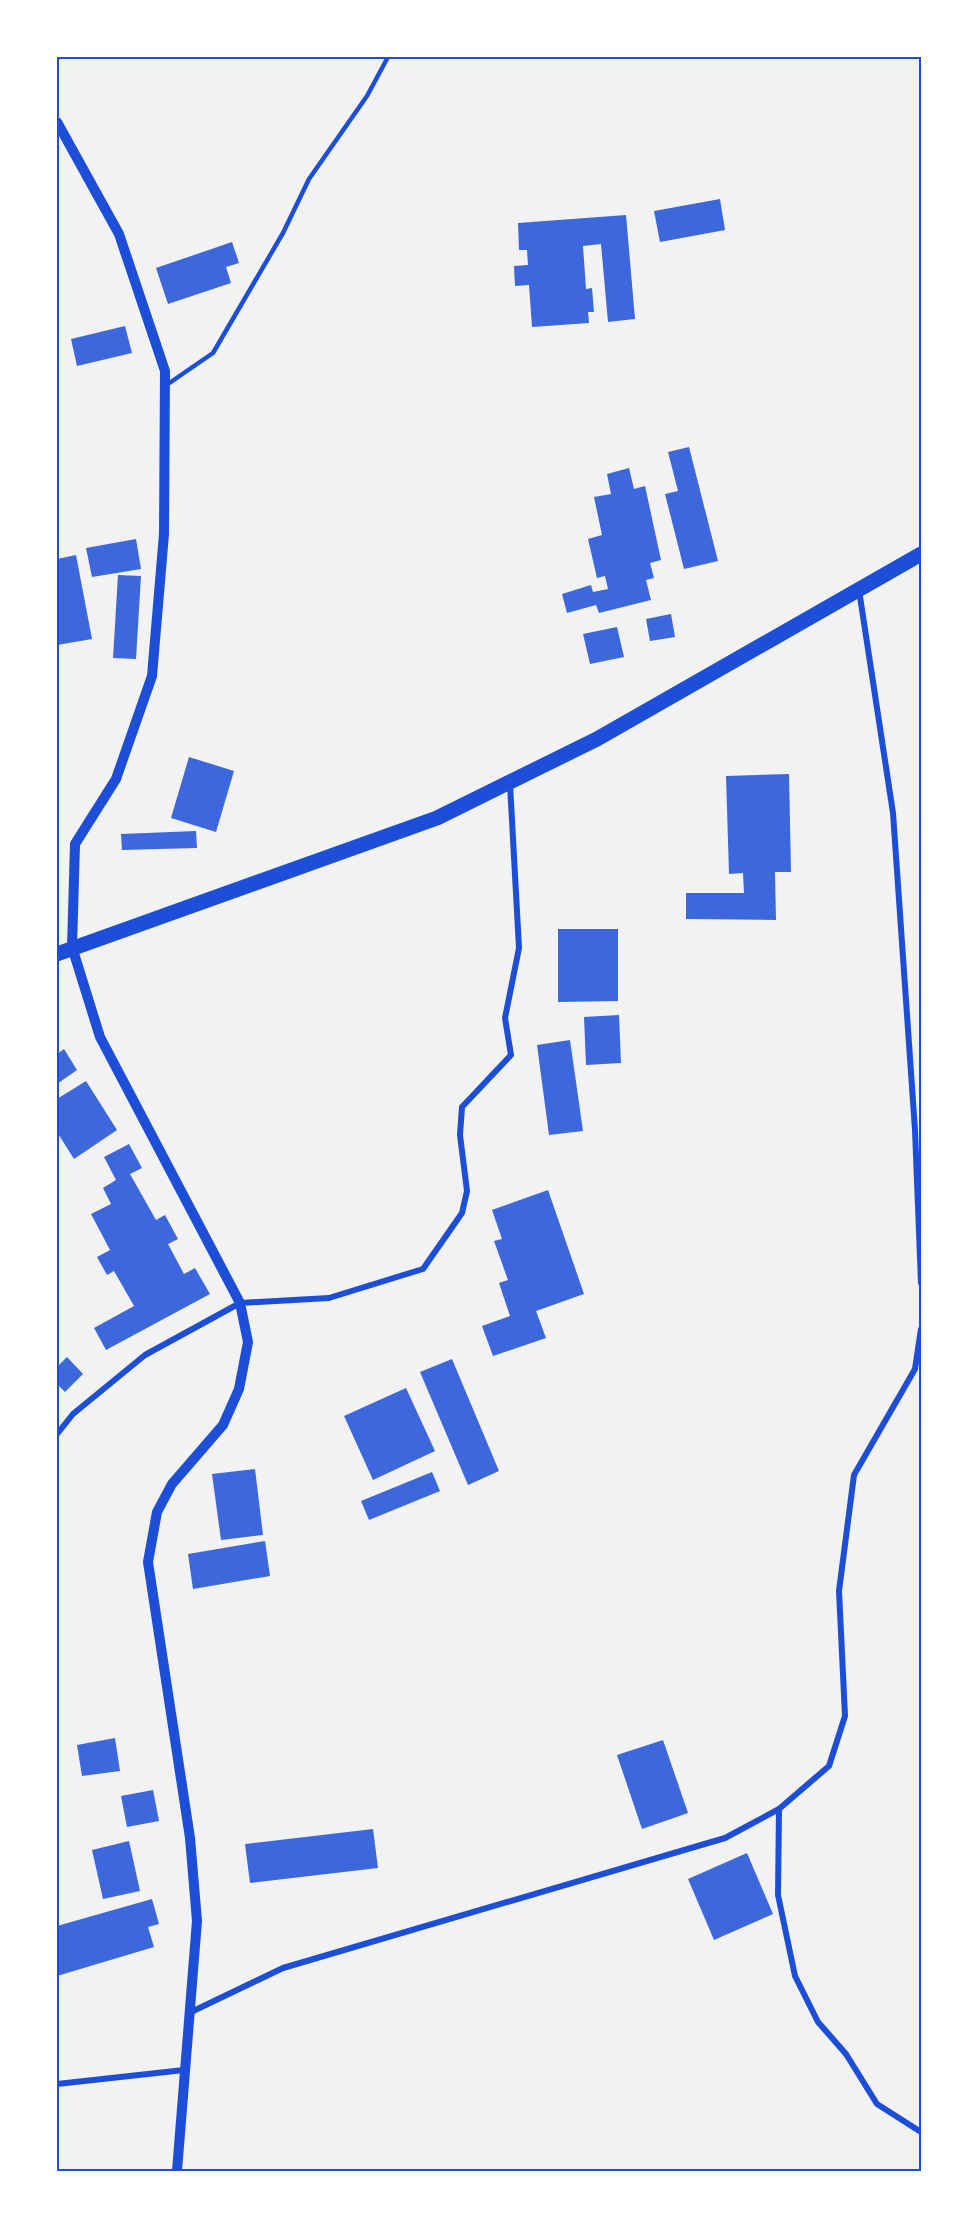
<svg xmlns="http://www.w3.org/2000/svg" width="978" height="2228" font-family="Manrope,sans-serif">
<style>
.building{fill:#3d67dc}
.lines{fill:none;stroke-linecap:round;stroke-linejoin:round}
.service{stroke:#1d4ed8;stroke-width:4.5}
.minor{stroke:#1d4ed8;stroke-width:6}
.tertiary{stroke:#1d4ed8;stroke-width:10}
.primary{stroke:#1d4ed8;stroke-width:15}
.neatline{fill:none;stroke:#1d4ed8;stroke-width:2}
</style>
<rect width="100%" height="100%" fill="#f2f2f2"/>
<!-- building -->
<g class="building">
<path d="M720,199L725,230L660,242L654,211Z"/>
<path d="M626,215L635,319L608,322L601,244L583,246L586,289L592,288L594,312H588L589,323L532,327L529,285L515,286L514,266L528,265L527,250H519L518,223Z"/>
<path d="M232,242L239,263L226,267L231,283L168,304L156,268Z"/>
<path d="M125,326L132,353L77,366L71,339Z"/>
<path d="M689,447L718,561L684,569L665,494L678,491L668,452Z"/>
<path d="M629,468L634,489L645,486L661,560L650,563L654,578L646,580L651,600L599,613L596,605L567,613L562,594L591,585L593,592L608,589L605,576L597,578L588,539L602,535L594,497L611,494L607,474Z"/>
<path d="M136,539L141,569L92,577L86,548Z"/>
<path d="M76,555L92,639L57,645V559Z"/>
<path d="M118,575L141,576L136,659L113,658Z"/>
<path d="M671,614L675,637L650,641L646,619Z"/>
<path d="M617,627L624,657L590,664L583,634Z"/>
<path d="M189,757L234,771L216,832L171,818Z"/>
<path d="M789,774L791,872H775L776,920L686,919V893H744L743,873L729,874L726,776Z"/>
<path d="M196,831L197,848L122,850L121,834Z"/>
<path d="M558,929H618V1001L558,1002Z"/>
<path d="M619,1015L621,1063L586,1065L584,1017Z"/>
<path d="M570,1040L583,1131L549,1135L537,1045Z"/>
<path d="M64,1049L77,1070L57,1084V1054Z"/>
<path d="M86,1081L117,1130L74,1159L57,1132V1099Z"/>
<path d="M129,1144L142,1168L130,1174L156,1220L165,1215L178,1239L168,1244L184,1274L195,1268L210,1294L106,1350L94,1328L134,1306L114,1271L107,1275L97,1257L110,1250L91,1214L111,1204L103,1188L116,1180L104,1157Z"/>
<path d="M548,1190L584,1294L536,1311L546,1338L493,1356L482,1326L510,1316L499,1283L508,1280L494,1241L502,1239L492,1210Z"/>
<path d="M67,1357L83,1374L65,1392L57,1384V1367Z"/>
<path d="M452,1359L499,1471L468,1485L420,1372Z"/>
<path d="M406,1388L435,1451L373,1480L344,1416Z"/>
<path d="M255,1469L263,1535L221,1540L212,1474Z"/>
<path d="M432,1472L440,1491L369,1520L361,1501Z"/>
<path d="M265,1541L270,1576L193,1589L188,1554Z"/>
<path d="M115,1738L120,1771L82,1776L77,1745Z"/>
<path d="M663,1740L688,1813L642,1829L617,1755Z"/>
<path d="M153,1790L159,1821L127,1827L121,1796Z"/>
<path d="M373,1829L378,1868L250,1883L245,1844Z"/>
<path d="M129,1841L140,1891L103,1899L92,1850Z"/>
<path d="M747,1853L773,1914L714,1940L688,1879Z"/>
<path d="M152,1899L159,1924L148,1927L154,1947L57,1976V1926Z"/>
</g>
<g class="lines">
<!-- service -->
<path class="service" d="M165,386L213,353L283,233L309,179L367,96L388,57"/>
<!-- minor -->
<g class="minor">
<path d="M859,590L893,813L915,1130L921,1283"/>
<path d="M921,1329L915,1369L854,1475L839,1591L845,1716L829,1766L779,1809L778,1895L795,1976L818,2022L846,2054L877,2104L921,2132"/>
<path d="M57,1434L73,1414L145,1355L240,1303L329,1298L423,1269L462,1213L467,1191L460,1135L462,1107L511,1055L505,1018L519,948L510,784"/>
<path d="M189,2013L283,1968L725,1838L779,1809"/>
<path d="M57,2084L184,2070"/>
</g>
<!-- tertiary -->
<path class="tertiary" d="M57,122L119,234L165,371L164,534L152,676L116,779L75,844L72,947L100,1037L240,1303L248,1342L239,1389L223,1425L172,1484L157,1512L148,1562L190,1838L197,1921L177,2171"/>
<!-- primary -->
<path class="primary" d="M57,954L437,818L597,739L921,554"/>
</g>
<!-- border -->
<rect width="978" height="2228" fill="none" stroke="#ffffff" stroke-width="117"/>
<rect x="58" y="58" width="862" height="2112" class="neatline"/>
</svg>
